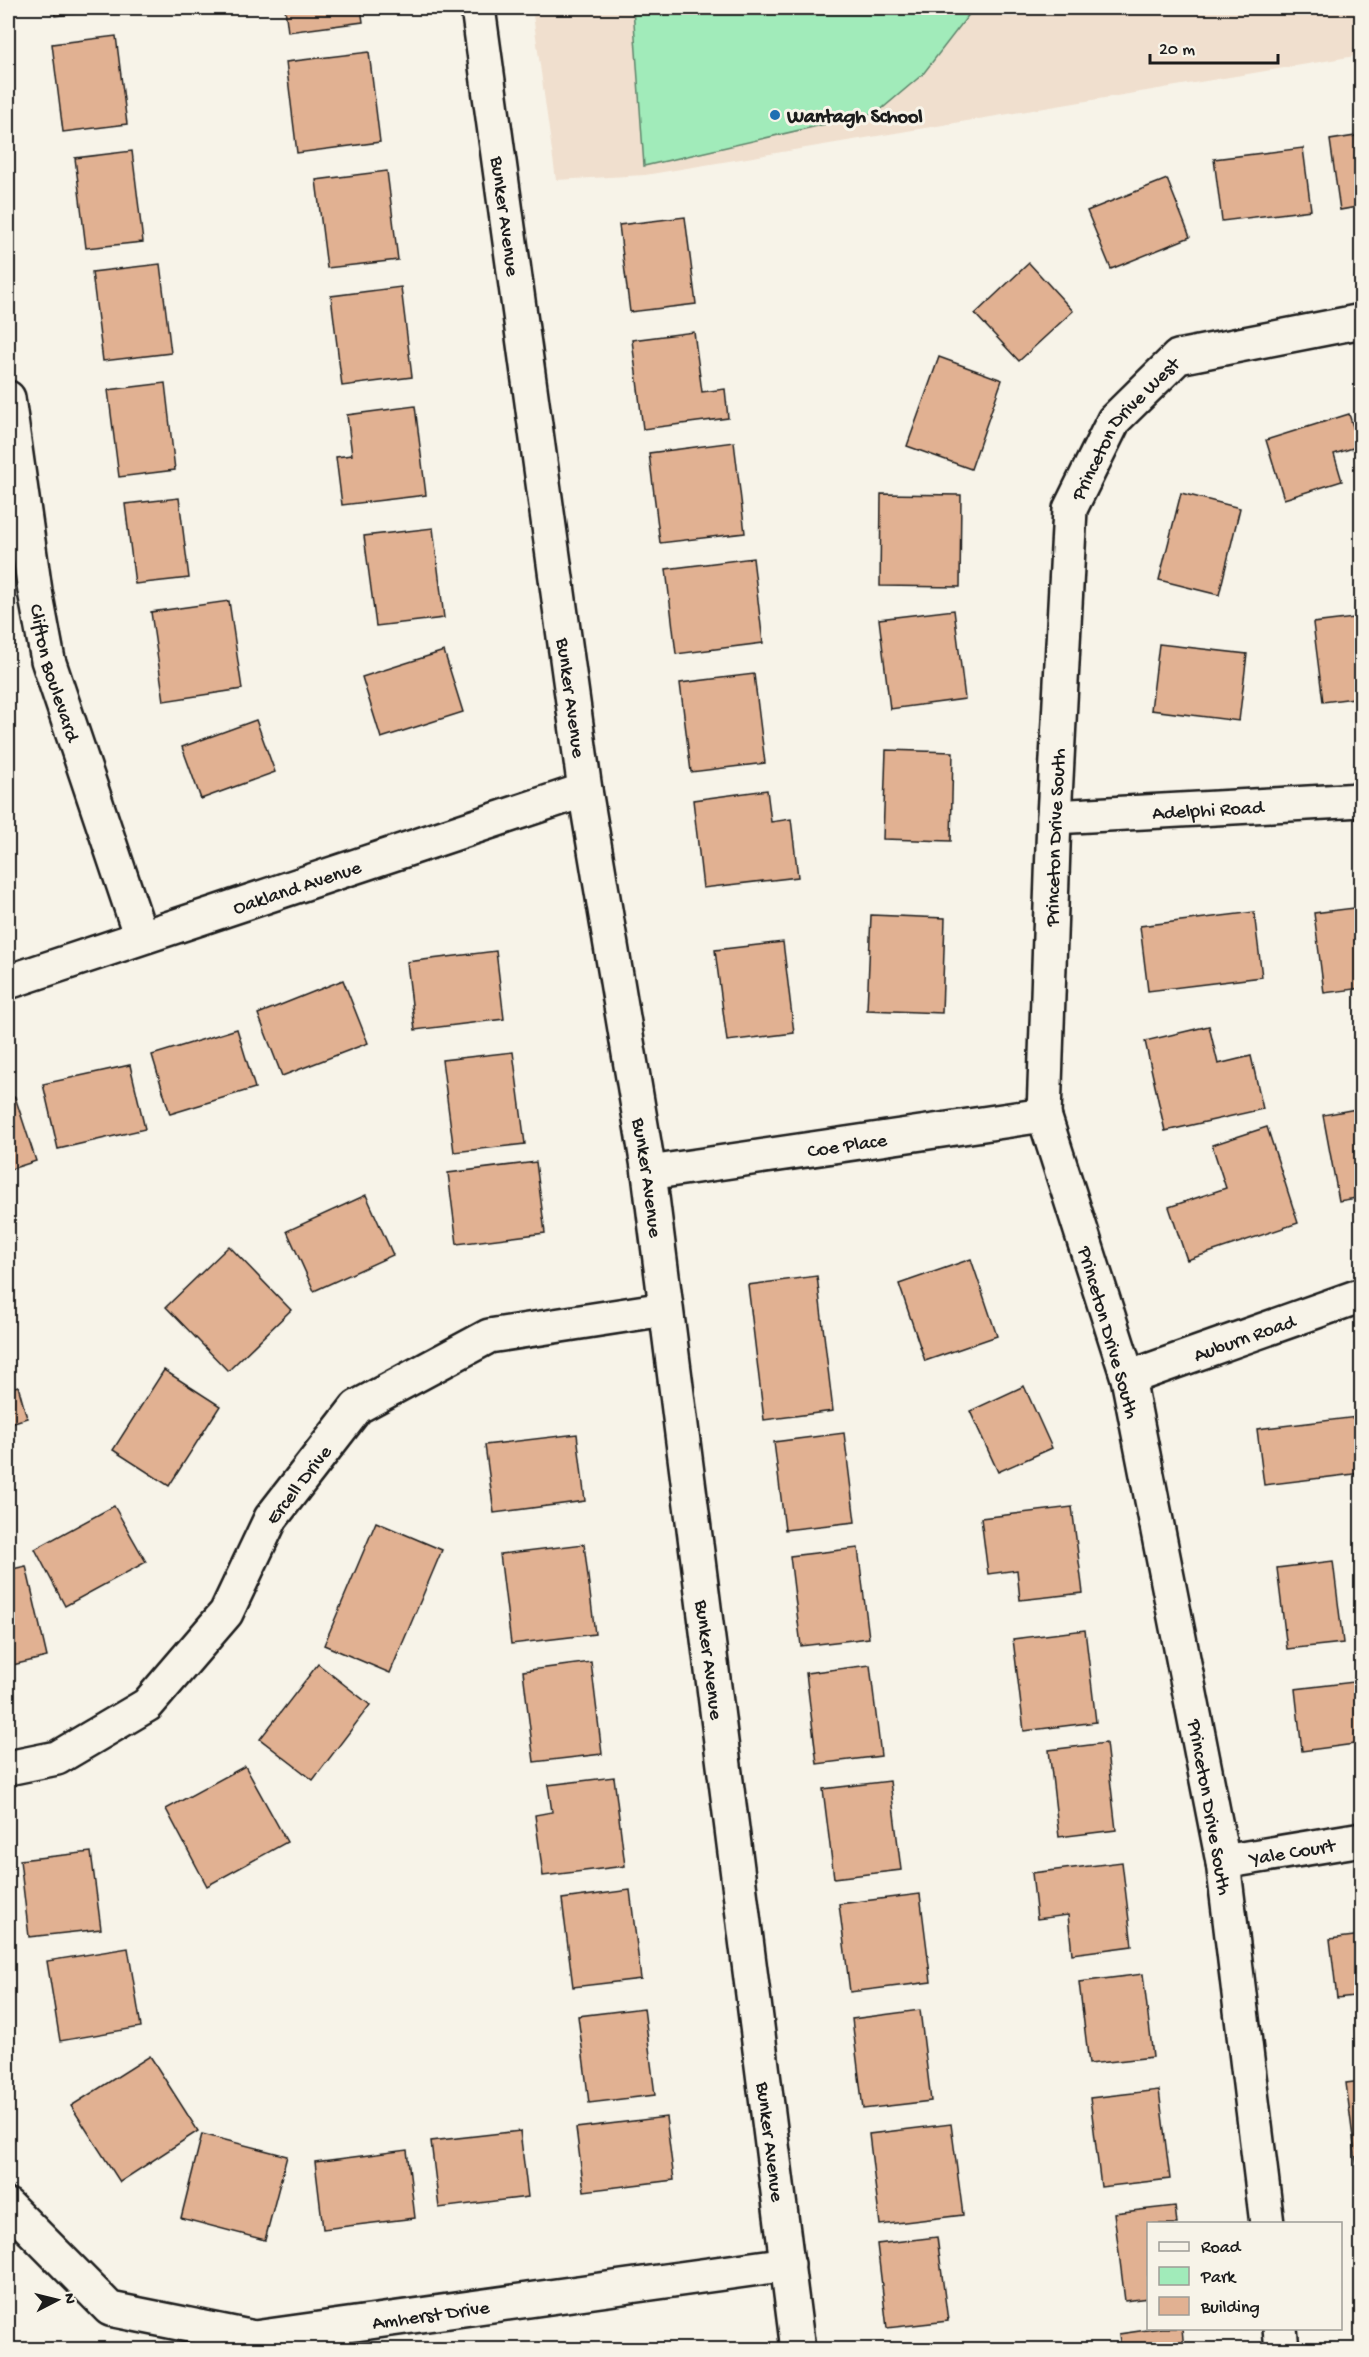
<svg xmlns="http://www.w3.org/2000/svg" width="1369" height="2357" font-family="'Gochi Hand',sans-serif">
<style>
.built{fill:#f0dfce}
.green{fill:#a1ebba;stroke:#5e846b;stroke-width:1.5}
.building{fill:#e1b192;stroke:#1c1c1c;stroke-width:1.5}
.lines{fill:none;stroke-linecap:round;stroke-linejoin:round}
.minor-casing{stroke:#1c1c1c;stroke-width:38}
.minor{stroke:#f7f3e8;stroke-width:33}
.poi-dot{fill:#1f6fb2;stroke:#f7f3e8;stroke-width:2}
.labels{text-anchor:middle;stroke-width:6;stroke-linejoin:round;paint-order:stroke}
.poi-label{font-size:20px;font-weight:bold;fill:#1c1c1c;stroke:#f7f3e8;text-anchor:start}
.street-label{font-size:20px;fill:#1c1c1c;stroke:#f7f3e8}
</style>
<rect width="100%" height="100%" fill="#f7f3e8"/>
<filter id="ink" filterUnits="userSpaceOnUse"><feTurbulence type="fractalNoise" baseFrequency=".0167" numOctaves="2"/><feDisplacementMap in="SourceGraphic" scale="12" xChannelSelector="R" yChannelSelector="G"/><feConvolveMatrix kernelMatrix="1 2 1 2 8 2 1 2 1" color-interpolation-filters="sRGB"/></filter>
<g filter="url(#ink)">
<!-- built -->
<path class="built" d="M532,8H1361V55L645,175L556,180Z"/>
<!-- green -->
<path class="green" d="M633,8H974L923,74L878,112L644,166Z"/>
<!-- building -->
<g class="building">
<path d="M54,8H104L105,10L55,16Z"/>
<path d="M285,8H361L363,22L288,32Z"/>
<path d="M116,36L127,124L63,132L52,44Z"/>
<path d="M369,52L380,142L297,153L286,62Z"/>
<path d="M1362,135V206L1340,210L1330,140Z"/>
<path d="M1303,148L1311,210L1222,221L1214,159Z"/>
<path d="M132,151L143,242L86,248L75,158Z"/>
<path d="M387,171L398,260L327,268L316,180Z"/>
<path d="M1167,179L1190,237L1111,269L1087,211Z"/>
<path d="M685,217L696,304L630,312L619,225Z"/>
<path d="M1029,263L1073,311L1019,361L975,314Z"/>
<path d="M160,264L171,353L103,361L92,272Z"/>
<path d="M401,287L412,377L342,386L331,296Z"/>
<path d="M694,332L702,392L725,389L728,418L643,429L632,340Z"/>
<path d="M939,357L1002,380L971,469L907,446Z"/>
<path d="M165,383L175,470L119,477L108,390Z"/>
<path d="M415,406L426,495L342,505L336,457L352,455L347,415Z"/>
<path d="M1349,414L1359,446L1334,454L1342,481L1284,499L1266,440Z"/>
<path d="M734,442L745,533L660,543L649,453Z"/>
<path d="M1181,493L1240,508L1219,595L1159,580Z"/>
<path d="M881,494L961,495L960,587L880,586Z"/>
<path d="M179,498L189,578L135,584L125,504Z"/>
<path d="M433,528L444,618L376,626L364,536Z"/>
<path d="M753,558L763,643L676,654L666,569Z"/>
<path d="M229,601L242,689L164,701L151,612Z"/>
<path d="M954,610L965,699L890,709L879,619Z"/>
<path d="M1362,617V697L1323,702L1313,623Z"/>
<path d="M1159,644L1247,654L1239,721L1151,710Z"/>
<path d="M444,651L463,712L381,738L362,677Z"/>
<path d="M754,674L765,763L691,772L680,683Z"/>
<path d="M256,720L275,772L201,799L182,747Z"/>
<path d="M886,750L953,752L951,841L883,839Z"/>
<path d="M767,790L771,822L791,819L798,877L703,888L693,800Z"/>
<path d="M1362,907V988L1324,993L1314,913Z"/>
<path d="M1254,912L1262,977L1148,991L1140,926Z"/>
<path d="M871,915L945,918L942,1013L867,1010Z"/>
<path d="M783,942L794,1033L727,1041L715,950Z"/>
<path d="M496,951L504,1019L415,1030L407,962Z"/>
<path d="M343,980L368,1043L282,1076L258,1014Z"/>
<path d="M1209,1026L1218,1064L1251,1056L1263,1109L1165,1131L1145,1041Z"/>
<path d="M237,1029L255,1088L170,1114L152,1055Z"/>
<path d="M513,1052L525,1144L454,1152L442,1060Z"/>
<path d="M130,1065L145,1129L58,1149L43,1084Z"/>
<path d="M15,1097L36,1161L8,1170V1099Z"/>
<path d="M1362,1108V1197L1339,1201L1323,1115Z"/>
<path d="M1267,1127L1298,1223L1187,1260L1169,1207L1226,1188L1212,1145Z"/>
<path d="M536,1162L545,1233L457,1244L448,1173Z"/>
<path d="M366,1195L393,1255L314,1291L287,1231Z"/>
<path d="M229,1246L291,1310L228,1371L166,1307Z"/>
<path d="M971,1259L997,1336L925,1361L899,1284Z"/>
<path d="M817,1276L833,1411L764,1420L748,1285Z"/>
<path d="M164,1370L220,1406L169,1486L113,1450Z"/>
<path d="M18,1386L27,1418L8,1424V1389Z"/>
<path d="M1024,1386L1052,1448L998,1472L970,1411Z"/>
<path d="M1357,1417L1362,1473L1264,1485L1257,1429Z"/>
<path d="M844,1433L855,1522L785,1530L774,1442Z"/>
<path d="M577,1434L585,1501L494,1513L485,1445Z"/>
<path d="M114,1506L146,1562L65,1606L35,1549Z"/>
<path d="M1072,1507L1083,1593L1020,1600L1017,1570L988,1574L981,1518Z"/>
<path d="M376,1522L442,1550L390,1673L324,1645Z"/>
<path d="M584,1544L595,1634L511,1644L500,1554Z"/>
<path d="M858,1548L869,1638L801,1646L790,1556Z"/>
<path d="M1333,1561L1343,1643L1287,1649L1277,1568Z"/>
<path d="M26,1566L47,1657L8,1666V1570Z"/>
<path d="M1085,1630L1096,1722L1024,1731L1013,1639Z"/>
<path d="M591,1662L602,1754L534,1762L523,1671Z"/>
<path d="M318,1664L370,1705L313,1780L260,1739Z"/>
<path d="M870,1665L881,1756L817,1764L806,1673Z"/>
<path d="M1362,1681V1743L1302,1751L1295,1689Z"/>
<path d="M1106,1743L1116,1830L1059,1837L1049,1750Z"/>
<path d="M245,1766L287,1842L207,1886L166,1809Z"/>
<path d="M614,1777L625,1866L543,1876L535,1815L552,1812L548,1785Z"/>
<path d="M890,1781L901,1870L834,1878L823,1789Z"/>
<path d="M91,1852L101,1929L29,1937L20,1860Z"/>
<path d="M1122,1862L1132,1946L1072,1954L1068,1915L1037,1919L1032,1873Z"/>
<path d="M630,1890L641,1979L573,1987L562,1899Z"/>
<path d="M920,1894L931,1982L850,1992L839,1904Z"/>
<path d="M1362,1935V1995L1337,1998L1330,1939Z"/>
<path d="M128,1948L141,2027L60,2041L47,1961Z"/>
<path d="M1143,1974L1153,2057L1089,2064L1079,1982Z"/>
<path d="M644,2008L655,2095L589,2103L578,2016Z"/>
<path d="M920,2010L931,2101L863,2109L852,2019Z"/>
<path d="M150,2056L198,2131L120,2182L71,2106Z"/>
<path d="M1362,2081V2168L1357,2169L1346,2083Z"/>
<path d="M1159,2090L1170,2179L1101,2187L1090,2098Z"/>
<path d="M666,2117L674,2180L584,2191L576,2128Z"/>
<path d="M951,2124L963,2215L880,2225L869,2134Z"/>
<path d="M520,2131L528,2197L439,2208L431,2141Z"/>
<path d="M202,2134L287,2156L265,2240L181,2218Z"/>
<path d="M407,2150L415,2218L323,2229L315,2162Z"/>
<path d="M1175,2206L1177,2224H1148V2298L1125,2301L1114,2213Z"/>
<path d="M937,2237L948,2321L887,2328L877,2244Z"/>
<path d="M1161,2328H1182L1184,2350H1121L1119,2334Z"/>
</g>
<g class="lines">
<!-- minor casing -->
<g class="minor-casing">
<g id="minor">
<path id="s1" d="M478,8L585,790L649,1173L798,2350"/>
<path id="s2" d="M8,398L35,591L48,660L141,937"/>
<path id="s3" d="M1054,817L1362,800"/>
<path id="s4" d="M8,982L585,790"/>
<path id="s5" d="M649,1173L1044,1115"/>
<path id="s6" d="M1128,1378L1362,1295"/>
<path id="s7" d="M8,1768L57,1758L147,1705L226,1613L271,1518L357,1407L489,1336L665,1309"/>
<path id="s8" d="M1223,1862L1362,1839"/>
<path id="s9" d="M8,2206L110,2309L254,2338L788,2264"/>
<path id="s10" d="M1267,2224L1223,1862L1128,1378L1044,1115L1054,817L1070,509L1114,420L1178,357L1362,321"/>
<path d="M1280,2328L1282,2350"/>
</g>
</g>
<!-- minor -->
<use href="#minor" class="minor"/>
</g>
</g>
<!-- markers -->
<circle class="poi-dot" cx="775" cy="115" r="6"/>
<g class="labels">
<!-- poi labels -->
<g class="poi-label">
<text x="787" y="122">Wantagh School</text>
</g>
<!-- street labels -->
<g class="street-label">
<text dy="7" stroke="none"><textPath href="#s1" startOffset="210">Bunker Avenue</textPath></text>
<text dy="7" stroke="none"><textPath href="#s10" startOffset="1839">Princeton Drive West</textPath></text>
<text dy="7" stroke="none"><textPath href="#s2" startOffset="279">Clifton Boulevard</textPath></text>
<text dy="7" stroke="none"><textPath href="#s1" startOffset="696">Bunker Avenue</textPath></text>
<text dy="7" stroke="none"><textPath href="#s3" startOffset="154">Adelphi Road</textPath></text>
<text dy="7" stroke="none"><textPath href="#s10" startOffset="1412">Princeton Drive South</textPath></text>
<text dy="7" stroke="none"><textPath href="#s4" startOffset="304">Oakland Avenue</textPath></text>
<text dy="7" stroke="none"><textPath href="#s5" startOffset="200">Coe Place</textPath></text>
<text dy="7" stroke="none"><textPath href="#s1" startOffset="1182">Bunker Avenue</textPath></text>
<text transform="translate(1110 1332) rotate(74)" y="7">Princeton Drive South</text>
<text dy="7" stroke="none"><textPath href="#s6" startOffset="123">Auburn Road</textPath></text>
<text dy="7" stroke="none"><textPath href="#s7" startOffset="424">Ercell Drive</textPath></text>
<text dy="7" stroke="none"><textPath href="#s1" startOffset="1668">Bunker Avenue</textPath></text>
<text transform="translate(1211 1807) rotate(80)" y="7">Princeton Drive South</text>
<text dy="7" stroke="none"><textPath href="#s8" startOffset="70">Yale Court</textPath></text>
<text dy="7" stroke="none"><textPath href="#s1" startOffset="2154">Bunker Avenue</textPath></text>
<text dy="7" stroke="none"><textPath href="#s9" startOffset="470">Amherst Drive</textPath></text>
</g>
</g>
<!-- margin -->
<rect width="1369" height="2357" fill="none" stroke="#f7f3e8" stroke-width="30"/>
<rect x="15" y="15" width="1339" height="2327" fill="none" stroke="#1c1c1c" stroke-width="2" filter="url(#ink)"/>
<!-- legend -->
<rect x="1147" y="2222" width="195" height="108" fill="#f7f3e8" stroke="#9f9d96" stroke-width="1.5"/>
<rect x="1159" y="2242" width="30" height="9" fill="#f7f3e8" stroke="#9f9d96" stroke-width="1.5"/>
<text x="1201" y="2252" font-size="18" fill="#1c1c1c">Road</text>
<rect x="1159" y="2267" width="30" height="18" fill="#a1ebba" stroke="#9f9d96" stroke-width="1.5"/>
<text x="1201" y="2282" font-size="18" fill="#1c1c1c">Park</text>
<rect x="1159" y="2297" width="30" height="18" fill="#e1b192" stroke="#9f9d96" stroke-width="1.5"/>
<text x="1201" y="2312" font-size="18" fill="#1c1c1c">Building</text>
<!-- north arrow -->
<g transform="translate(57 2300) rotate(83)" stroke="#f7f3e8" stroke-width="4.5" paint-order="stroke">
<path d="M0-4.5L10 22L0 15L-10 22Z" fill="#1c1c1c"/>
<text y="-9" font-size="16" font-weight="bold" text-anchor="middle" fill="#1c1c1c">N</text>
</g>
<!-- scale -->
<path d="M1150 54v9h128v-9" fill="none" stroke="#1c1c1c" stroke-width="3"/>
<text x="1159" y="54" font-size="18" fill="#1c1c1c" stroke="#f7f3e8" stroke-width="4.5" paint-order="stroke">20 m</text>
</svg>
